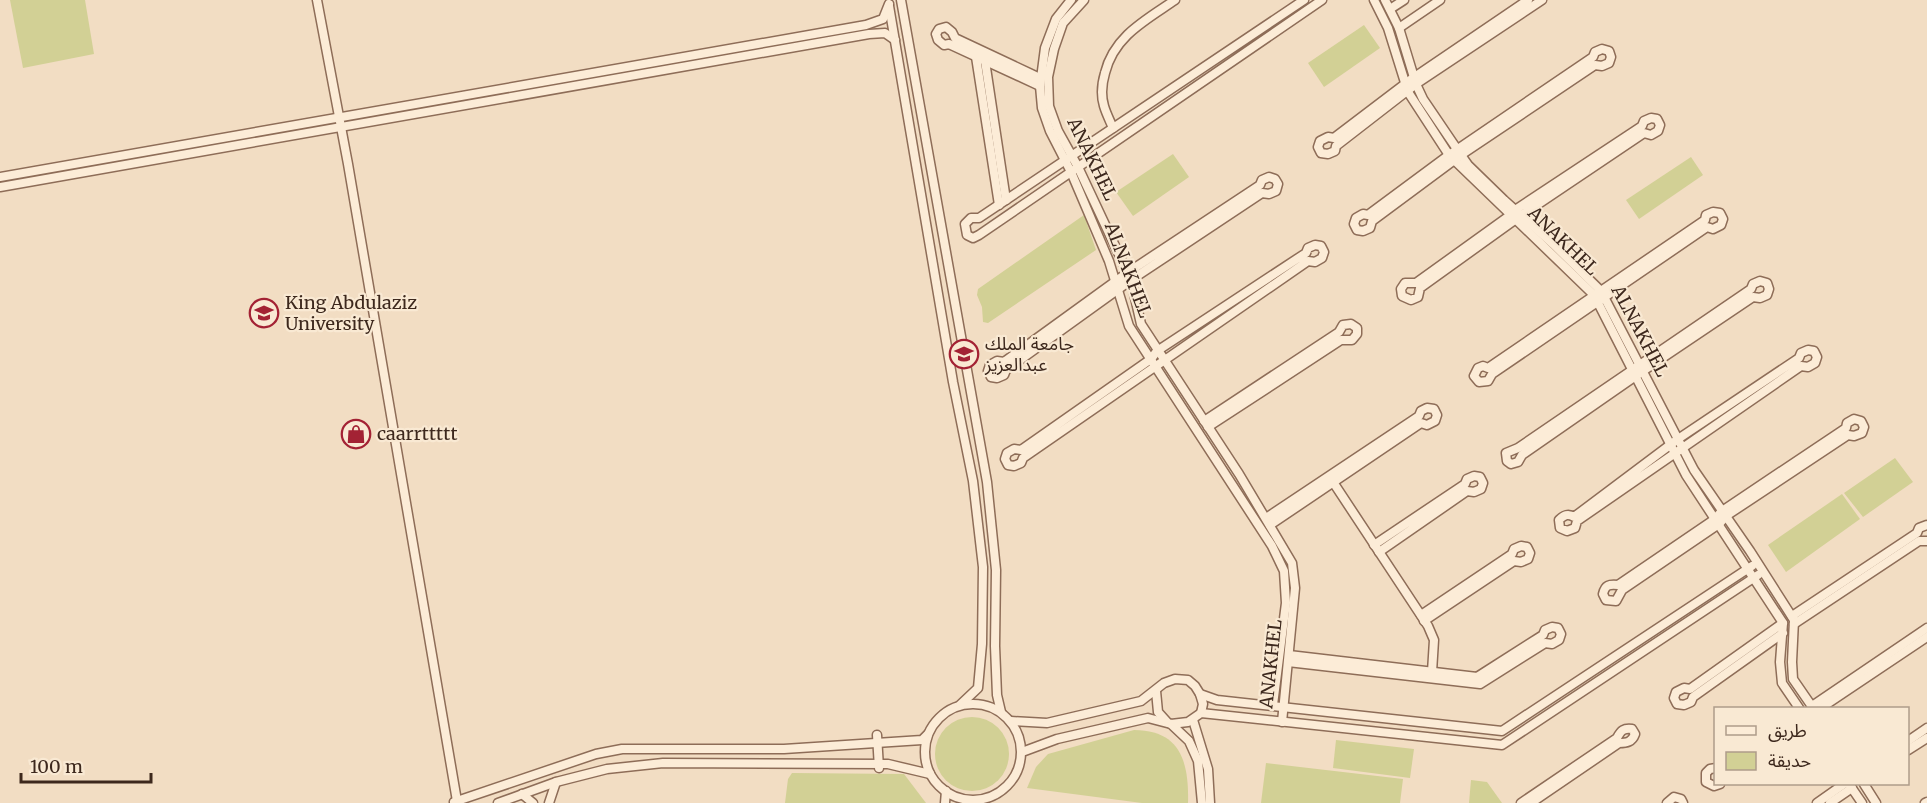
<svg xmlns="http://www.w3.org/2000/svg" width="1927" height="803" font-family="Merriweather,'Noto Sans Arabic',serif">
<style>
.green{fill:#d2d095}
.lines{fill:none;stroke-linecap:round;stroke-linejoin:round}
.street-casing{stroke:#8e6d58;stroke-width:11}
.street{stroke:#fcecd7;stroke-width:8}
.labels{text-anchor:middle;stroke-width:4.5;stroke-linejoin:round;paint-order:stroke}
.street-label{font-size:18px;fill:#3d281d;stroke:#f9e9d3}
.poi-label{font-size:18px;fill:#3d281d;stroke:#f9e9d3;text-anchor:start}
</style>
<rect width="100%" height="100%" fill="#f2ddc3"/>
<!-- green -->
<g class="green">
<path d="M10,0H85L94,54L23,68Z"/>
<path d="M1364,25L1380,48L1324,87L1308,63Z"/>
<path d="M1173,154L1189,177L1133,216L1116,192Z"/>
<path d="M1691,157L1703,175L1639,219L1626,200Z"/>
<path d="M1084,215L1096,250L988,323L983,322L982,307L977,295L978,289Z"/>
<path d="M1895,458L1913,482L1863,517L1844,493Z"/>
<path d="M1842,494L1860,519L1786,572L1768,545Z"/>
<circle cx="972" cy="754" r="37"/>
<path d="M1134,730C1181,730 1189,763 1188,803H1142L1027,788L1036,767L1048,754Z"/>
<path d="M1336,740L1414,749L1410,778L1333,768Z"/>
<path d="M1266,763L1403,779L1400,803H1261Z"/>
<path d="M792,773L904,774L926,803H785L788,779Z"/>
<path d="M1471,780L1487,782L1502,803H1469Z"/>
</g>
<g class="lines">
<!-- street casing -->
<g class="street-casing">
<g id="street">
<path d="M317,0L348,164L457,801"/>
<path d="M901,0L987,482L996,570L995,646L997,695L1001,712"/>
<path d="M1071,0L1056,19L1045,48L1040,86L1042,108L1050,131L1071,172L1109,261L1129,326L1272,546L1284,571L1286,603L1273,705"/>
<path d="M1084,0L1063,23L1054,49L1048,77L1049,106L1058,131L1078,167L1131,280L1141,324L1239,474L1292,563L1295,588L1282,722"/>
<path d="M1304,0L979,218H971L965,224L967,235L973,238L979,235L1322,0"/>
<path d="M1374,0L1388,28L1408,92L1449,155L1594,295L1686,475L1783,623L1780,662L1782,683L1799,708"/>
<path d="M1385,0L1399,28L1416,84L1423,99L1461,155L1468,165L1504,200L1553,244L1601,291L1694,470L1750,551L1794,620L1792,662L1793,679L1813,708"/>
<path d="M1528,0L1413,78L1334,138L1328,137L1320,141L1318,147L1321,153L1328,154L1335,151L1336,146L1416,84L1542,0"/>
<path d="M889,6L953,382L973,481L983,567L982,644L978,688L960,705"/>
<path d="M1390,9L1404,0"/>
<path d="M1399,28L1440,0"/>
<path d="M1602,49L1609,51L1611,57L1609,63L1602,66L1595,65L1461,155L1372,221L1370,228L1363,231L1357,230L1354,224L1356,218L1363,214L1368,215L1449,155L1593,57L1595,52Z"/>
<path d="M976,57L999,205"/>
<path d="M985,61L1006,200"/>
<path d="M1040,86L949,44L944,45L938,40L936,34L939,29L946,27L952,32L955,38L1040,78"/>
<path d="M1651,118L1657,119L1660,125L1658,131L1651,135L1644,133L1516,219L1420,288L1418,297L1411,300L1402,296L1401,289L1405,283H1416L1512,214L1515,210L1642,126L1644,121Z"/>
<path d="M1113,128C1110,121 1106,113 1104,106C1101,96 1102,83 1105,73C1114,36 1146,20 1175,0"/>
<path d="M0,177L866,25L883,19L889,4"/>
<path d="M1269,177L1275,179L1278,184L1276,191L1269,194L1262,193L1131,280L1006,370L1004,375L997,378L991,377L988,371L990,365L997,361L1004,362L1127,273L1260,185L1262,180Z"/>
<path d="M0,187L869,34L885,33L895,40"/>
<path d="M1713,212L1720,213L1723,219L1721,225L1713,229L1707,227L1492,374L1488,381L1479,382L1474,376L1478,368L1483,366L1488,368L1705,220L1706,215Z"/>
<path d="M1315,245L1321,246L1324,252L1322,258L1315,262L1308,261L1023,458L1021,463L1014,466L1008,465L1005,459L1007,453L1014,449L1021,450L1151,359L1157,351L1306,253L1308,248Z"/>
<path d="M1760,281L1767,283L1769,289L1767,295L1760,298L1753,297L1643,371L1522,455L1518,462L1511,464L1507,461L1506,453L1518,448L1751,289L1753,284Z"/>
<path d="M1808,350L1814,351L1817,357L1815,363L1808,367L1801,366L1577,521L1575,528L1567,531L1560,528L1559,520C1564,515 1568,513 1574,517L1678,439L1799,358L1801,353Z"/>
<path d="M1854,419L1861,421L1864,427L1862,433L1854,436L1848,435L1726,516L1719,524L1622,590L1616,601L1606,600L1603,594C1605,585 1609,584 1618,585L1715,519L1722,511L1846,428L1847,423Z"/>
<path d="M1204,421L1339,332L1343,325L1351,324L1357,328V334L1352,340H1341L1208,427"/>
<path d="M1333,482L1428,626L1434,640L1432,672"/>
<path d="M1266,518L1419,416L1421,411L1427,408L1434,409L1437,415L1435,421L1427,425L1421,423L1270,525"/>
<path d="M1374,545L1465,484L1467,479L1474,476L1480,477L1483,483L1481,489L1474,492L1467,491L1379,552"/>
<path d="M1421,615L1512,554L1514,549L1521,546L1527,547L1530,553L1528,559L1521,562L1514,561L1424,621"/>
<path d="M1792,616L1917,533L1919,528L1927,525"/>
<path d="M1794,624L1919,541H1927"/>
<path d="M1783,633L1693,697L1691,702L1684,705L1677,704L1674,698L1676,692L1684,688L1690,689L1783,623"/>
<path d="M1288,662L1480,684L1545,643L1552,644L1559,640L1561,634L1558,628L1552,627L1545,630L1543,635L1477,677L1289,655"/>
<path d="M1156,691L1158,712L1167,722"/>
<path d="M1200,694L1203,704L1201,713"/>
<circle cx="973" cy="752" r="48"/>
<path d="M1812,706L1927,628"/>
<path d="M1821,708L1927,637"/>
<path d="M1193,720L1208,769L1210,803"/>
<path d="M1011,721L1047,723L1141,701L1164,683L1175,679L1188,680L1195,686L1200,694L1217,700L1502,731L1752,566"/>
<path d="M1171,724L1189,741L1198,761L1202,803"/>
<path d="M877,735L879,768"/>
<path d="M1908,741L1927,728"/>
<path d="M1908,750L1927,738"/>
<path d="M1022,752L1057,739L1148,718L1171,724L1188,722L1201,713L1502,745L1758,575"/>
<path d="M1716,768L1710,769L1706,773V782L1714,786L1720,784"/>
<path d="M1849,784L1862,803"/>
<path d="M1864,784L1876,803"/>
<path d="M522,794L533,803"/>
<path d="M454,802L596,754L622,749H784L922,740L928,734"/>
<path d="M498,803L556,782L607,769L663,763L888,764L930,774"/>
<path d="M549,803L556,782"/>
<path d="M945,803L946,791"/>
<path d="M1521,803L1617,738C1621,730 1624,728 1632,729L1635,734C1632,742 1627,743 1619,743L1531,803"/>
<path d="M1667,803L1674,797L1681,799L1683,803"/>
<path d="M1817,803L1844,784"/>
<path d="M1830,803L1852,788"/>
<path d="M1925,803L1927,802"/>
</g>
</g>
<!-- street -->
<use href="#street" class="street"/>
</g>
<!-- icons -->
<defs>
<g id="university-ring" transform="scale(1.5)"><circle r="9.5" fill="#f9e9d3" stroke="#a32234" stroke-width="1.5"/><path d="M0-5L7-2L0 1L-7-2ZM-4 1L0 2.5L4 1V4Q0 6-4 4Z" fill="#a32234"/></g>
<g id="shop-ring" transform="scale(1.5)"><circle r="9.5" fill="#f9e9d3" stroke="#a32234" stroke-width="1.5"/><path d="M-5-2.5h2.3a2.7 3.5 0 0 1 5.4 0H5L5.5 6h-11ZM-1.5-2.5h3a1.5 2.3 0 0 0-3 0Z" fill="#a32234"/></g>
</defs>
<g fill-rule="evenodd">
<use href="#university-ring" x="264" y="313"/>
<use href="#university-ring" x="964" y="354"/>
<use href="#shop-ring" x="356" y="434"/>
</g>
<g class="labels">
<!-- street labels -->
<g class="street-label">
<text transform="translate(1092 159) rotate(64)" y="6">ANAKHEL</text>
<text transform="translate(1563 241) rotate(44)" y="6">ANAKHEL</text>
<text transform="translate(1128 270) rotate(69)" y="6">ALNAKHEL</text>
<text transform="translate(1640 331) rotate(62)" y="6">ALNAKHEL</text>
<text transform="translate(1271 664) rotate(-84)" y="6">ANAKHEL</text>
</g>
<!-- poi labels -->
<g class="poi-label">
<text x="285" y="309">King Abdulaziz<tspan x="285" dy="21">University</tspan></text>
<text x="985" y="350">جامعة الملك<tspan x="985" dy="21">عبدالعزيز</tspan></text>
<text x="377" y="440">caarrttttt</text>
</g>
</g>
<!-- legend -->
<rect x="1714" y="707" width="195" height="78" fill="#f9e9d3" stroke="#ae9c8a" stroke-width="1.5"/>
<rect x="1726" y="726" width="30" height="9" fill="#fcecd7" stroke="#ae9c8a" stroke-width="1.5"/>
<text x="1768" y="737" font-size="18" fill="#3d281d">طريق</text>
<rect x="1726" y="752" width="30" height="18" fill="#d2d095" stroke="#ae9c8a" stroke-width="1.5"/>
<text x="1768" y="767" font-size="18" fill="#3d281d">حديقة</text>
<!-- scale -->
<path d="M21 773v9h130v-9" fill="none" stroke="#3d281d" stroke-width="3"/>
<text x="30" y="773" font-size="18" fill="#3d281d" stroke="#f9e9d3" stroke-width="4.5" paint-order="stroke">100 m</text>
</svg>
